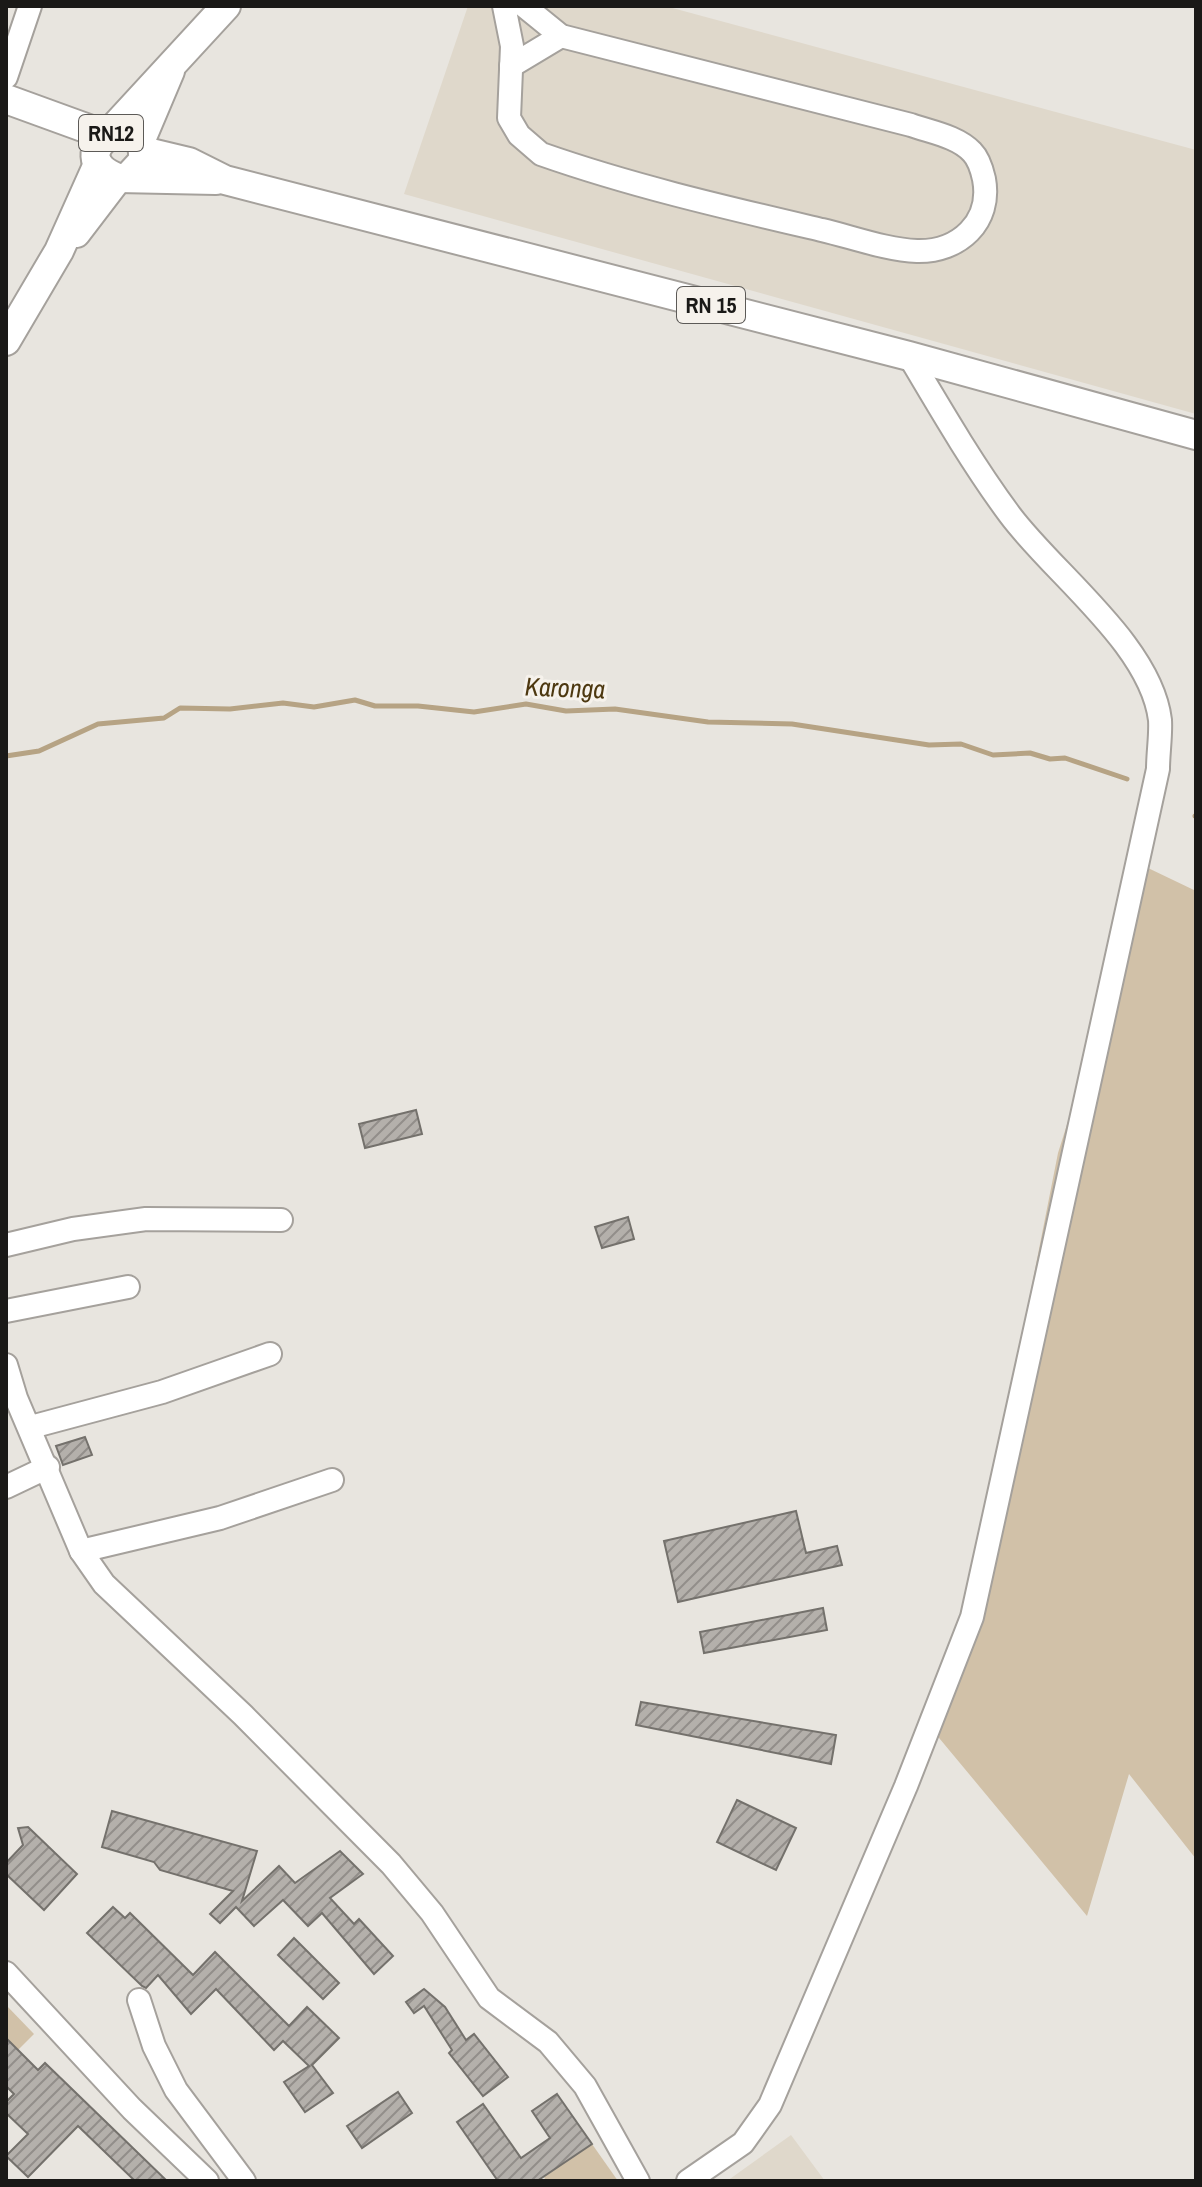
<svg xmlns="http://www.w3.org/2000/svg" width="1202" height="2187" font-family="'Archivo Narrow',sans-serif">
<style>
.built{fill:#dfd8cb}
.grass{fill:#d1c1a8}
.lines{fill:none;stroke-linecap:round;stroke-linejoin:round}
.stream{stroke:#b6a384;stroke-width:5}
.building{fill:url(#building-hatch);stroke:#74716c;stroke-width:2}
.minor-casing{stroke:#a5a19c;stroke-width:26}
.major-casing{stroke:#a5a19c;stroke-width:32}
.minor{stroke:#fff;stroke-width:22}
.major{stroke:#fff;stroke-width:28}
.labels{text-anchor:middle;stroke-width:6;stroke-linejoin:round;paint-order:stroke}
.shield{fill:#f6f2ec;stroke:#5c5a57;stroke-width:2}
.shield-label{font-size:22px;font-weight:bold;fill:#1a1917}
.water-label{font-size:26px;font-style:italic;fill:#4d3810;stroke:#f6f2ec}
</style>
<defs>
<pattern id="building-hatch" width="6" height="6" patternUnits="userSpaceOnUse" patternTransform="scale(2)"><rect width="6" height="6" fill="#b4b0ab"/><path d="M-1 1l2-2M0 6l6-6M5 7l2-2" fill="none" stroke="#928e8a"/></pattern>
</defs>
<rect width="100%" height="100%" fill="#e8e5df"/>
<!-- built -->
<g class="built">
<path d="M468,6H665L1196,150V414L404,194Z"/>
<path d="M791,2135L825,2181H727Z"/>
</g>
<!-- grass -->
<g class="grass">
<path d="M1148,868L1196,891V1859L1129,1774L1087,1916L920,1715L968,1608L1058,1153Z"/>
<path d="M6,2005L34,2034L18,2050L6,2039Z"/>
<path d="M592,2144L618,2181H546L544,2177Z"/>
</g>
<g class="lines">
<!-- stream -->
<g class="stream">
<path d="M6,756L39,751L98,724L164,718L180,708L230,709L283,703L314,707L355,700L375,706H418L474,712L526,704L566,711L615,709L708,722L792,724L929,745L961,744L993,755L1030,753L1050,759L1065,758L1127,779"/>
<path d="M1195,816H1196"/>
</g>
</g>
<!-- building -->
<g class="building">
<path d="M416,1110L422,1134L365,1148L359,1124Z"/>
<path d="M628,1217L634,1239L602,1248L595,1227Z"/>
<path d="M85,1437L92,1455L63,1465L56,1446Z"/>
<path d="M796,1511L806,1553L837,1546L842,1565L678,1602L664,1541Z"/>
<path d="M823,1608L827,1630L704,1653L700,1632Z"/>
<path d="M641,1702L836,1735L831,1764L636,1725Z"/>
<path d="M737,1800L796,1828L776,1870L717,1842Z"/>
<path d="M112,1811L257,1851L242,1901L279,1866L295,1883L340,1851L363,1874L330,1898L354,1924L359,1919L393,1956L374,1974L322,1913L308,1926L283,1900L254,1926L236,1907L220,1923L210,1914L233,1891L160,1870L154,1862L102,1847Z"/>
<path d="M28,1827L77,1874L44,1910L6,1874V1863L23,1845L18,1828Z"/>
<path d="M113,1907L125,1918L130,1913L193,1975L215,1952L289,2026L307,2007L339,2038L312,2065L333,2093L305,2112L284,2082L309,2066L283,2041L274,2050L216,1989L191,2014L158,1975L146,1988L142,1986L87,1933Z"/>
<path d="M294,1938L339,1983L323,1999L278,1955Z"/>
<path d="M424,1989L445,2007L466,2040L474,2034L508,2077L483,2096L449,2053L452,2050L424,2006L414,2013L406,2002Z"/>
<path d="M6,2038L38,2070L45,2063L167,2181H135L78,2126L28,2177L6,2156L28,2134L6,2113V2102L14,2094L6,2086Z"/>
<path d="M398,2092L412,2113L362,2148L347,2126Z"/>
<path d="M557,2094L592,2144L537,2181H498L457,2122L483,2104L521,2158L550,2138L532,2111Z"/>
</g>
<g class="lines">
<!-- minor casing -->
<g class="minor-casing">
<g id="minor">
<path d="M504,6L512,46L509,118L519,135L541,154C632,186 728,208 822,230C852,237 887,250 917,251C959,252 992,222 984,179C982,170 978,158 972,152C957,136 930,132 911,125L561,36L524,6"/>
<path d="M511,66L561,36"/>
<path d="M6,77L30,6"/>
<path d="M6,1245L73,1229L146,1219L281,1220"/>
<path d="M6,1311L128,1287"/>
<path d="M6,1365L16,1398L81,1551L104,1584L243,1715L391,1864L432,1913L489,1998L548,2042L585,2086L638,2181"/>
<path d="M31,1427L162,1392L270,1354"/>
<path d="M6,1487L48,1467"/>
<path d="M81,1551L220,1518L332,1480"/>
<path d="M6,1973L132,2109L207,2181"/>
<path d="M139,2000L154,2046L176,2090L244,2181"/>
<path d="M688,2181L743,2143L770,2105L906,1786L972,1617L1158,769C1158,753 1161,735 1160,720C1151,645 1054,574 1010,515C973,465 941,410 909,356"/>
</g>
</g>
<!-- major casing -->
<g class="major-casing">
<g id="major">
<path d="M6,99L105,135"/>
<path d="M109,133L226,6"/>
<path d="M140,142L170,71"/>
<path d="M143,151L189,162L225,180L909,356L1196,435"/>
<path d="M129,176L143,161C147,96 54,154 118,178L216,180"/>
<path d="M76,233L118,178"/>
<path d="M6,341L59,251L98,164"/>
</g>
</g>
<!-- minor -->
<use href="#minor" class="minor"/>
<!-- major -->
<use href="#major" class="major"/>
</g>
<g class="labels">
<!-- shield labels -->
<g class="shield">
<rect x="79" y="115" width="64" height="36" rx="6"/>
<rect x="677" y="287" width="68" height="36" rx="6"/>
</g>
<g class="shield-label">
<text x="111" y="141">RN12</text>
<text x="711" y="313">RN 15</text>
</g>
<!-- water labels -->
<g class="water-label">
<text transform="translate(565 688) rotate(2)" y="9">Karonga</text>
</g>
</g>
<!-- border -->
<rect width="1202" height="2187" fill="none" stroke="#1a1917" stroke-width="16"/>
</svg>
